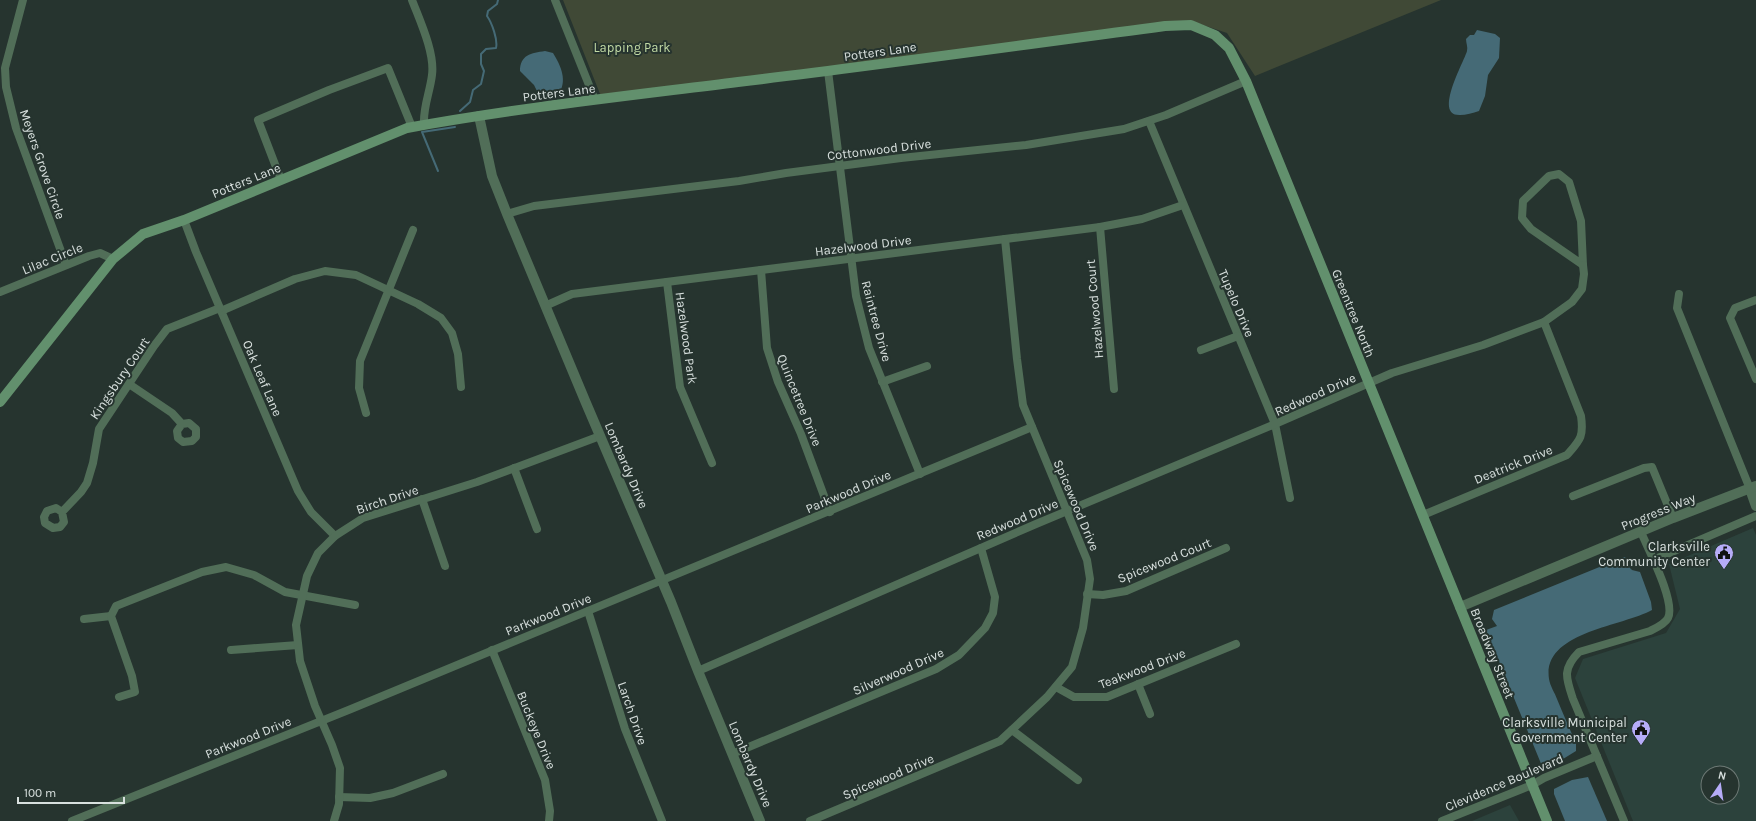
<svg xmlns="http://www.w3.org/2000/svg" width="1756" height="821" font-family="Karla,sans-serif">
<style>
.built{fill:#2c423c;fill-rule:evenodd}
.green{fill:#404936}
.water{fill:#456a76}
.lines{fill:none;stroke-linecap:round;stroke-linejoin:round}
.stream{stroke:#456a76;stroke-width:2}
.minor{stroke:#516e58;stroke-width:8}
.tertiary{stroke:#516e58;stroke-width:10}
.secondary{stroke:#62906d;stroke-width:10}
.labels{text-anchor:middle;stroke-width:4;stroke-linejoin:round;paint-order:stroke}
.park-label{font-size:13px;fill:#c2daa5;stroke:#26342f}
.street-label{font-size:13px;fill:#d8e0de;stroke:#26342f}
.poi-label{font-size:13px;fill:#d8e0de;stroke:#26342f;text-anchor:end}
</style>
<rect width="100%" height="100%" fill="#26342f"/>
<!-- built -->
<g class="built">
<path d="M1753,528L1756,535V821H1633L1575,678L1583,659L1666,633L1680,609L1669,564ZM1708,773H1732V797H1708Z"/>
<path d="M1510,805L1519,821H1472Z"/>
</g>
<!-- green -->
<path class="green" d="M563,0H1441L1255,76L1227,33L1197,23L602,99Z"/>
<!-- water -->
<g class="water">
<path d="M1477,30L1495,34L1500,38L1499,58L1488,75L1485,96L1479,111C1473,113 1466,115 1460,115C1433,116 1464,62 1467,51C1468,47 1466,43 1466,39L1470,35H1474Z"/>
<path d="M545,51L553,53C561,66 568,81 558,95L549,97L539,95L534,85L520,71C520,55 531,53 545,51Z"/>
<path d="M1624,557L1629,559V567L1632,570L1640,572L1651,602L1652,610C1621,627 1542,632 1549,679C1550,686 1555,693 1557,699C1563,714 1570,729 1576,744V751L1563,759L1542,766L1486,630L1497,626L1492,619L1494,610Z"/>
<path d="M1588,777L1607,821H1565L1554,794V789L1572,780Z"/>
</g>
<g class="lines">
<!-- stream -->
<g class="stream">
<path d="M460,111L470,102L473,90L481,84L484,71L481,64V54L486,49L496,48C498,40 492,23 487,16L488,11L497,4L498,0"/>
<path d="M438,171L422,132L455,127"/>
</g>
<!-- minor -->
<g class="minor">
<path d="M23,0L5,68L6,87L16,128L66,265"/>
<path d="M412,0C420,21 435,53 432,75C430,92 423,107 424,124"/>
<path d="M555,0L595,100"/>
<path d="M828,71L856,296L869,348L920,474"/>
<path d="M1149,121L1275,424L1290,498"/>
<path d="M1559,174L1569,182L1581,221L1583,265L1531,229L1522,218L1523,201L1549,176Z"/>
<path d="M281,180L258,120L329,90L388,68L412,127"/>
<path d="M507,214L534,206L739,181L786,173L901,158L1026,145L1124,129L1166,115L1246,81"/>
<path d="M184,220L196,252L298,491L311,512L335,536"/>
<path d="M1100,227L1114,389"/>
<path d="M761,270L767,348L778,382L801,434L830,512"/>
<path d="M667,282L680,387L712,463"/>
<path d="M0,292L89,256L100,253L113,259"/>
<path d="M1679,294L1677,308L1750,489"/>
<path d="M1756,300L1735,308L1730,318L1756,379"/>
<path d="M545,306L572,294L1100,227L1142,219L1183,205"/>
<path d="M221,311L295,279L325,271L356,275L418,304L441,318L452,333L458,354L461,387"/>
<path d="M1201,350L1238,336"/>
<path d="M882,382L927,366"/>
<path d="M129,384L172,413L182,424L177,431L178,438L183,442L192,441L196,437V429L189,423L182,424"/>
<path d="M366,413L359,388L360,361L413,230"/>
<path d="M514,468L537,529"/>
<path d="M1573,496L1644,468L1652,467L1673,518"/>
<path d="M422,499L445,566"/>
<path d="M62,512L64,522L60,527L53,528L45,523L44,517L47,511L56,508L62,512L81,492L87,483L93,463L99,429L154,346L167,329L220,308"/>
<path d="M1423,515L1567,455C1580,440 1584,437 1581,416L1544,322"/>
<path d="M1653,560L1756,516"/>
<path d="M1087,594L1103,595L1126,591L1226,548"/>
<path d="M588,611L625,729L662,821"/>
<path d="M84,619L111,616"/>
<path d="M231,650L298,645"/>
<path d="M492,650L545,780L550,811L549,821"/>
<path d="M698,671L1036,524L1275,424L1392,373L1483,345L1544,322L1572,302L1582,289L1584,274L1583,265"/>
<path d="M1138,684L1150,714"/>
<path d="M1056,687L1074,697H1107L1236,644"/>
<path d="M119,697L135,692L132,676L111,616L116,606L202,572L226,567L254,575L285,592L355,605"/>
<path d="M1012,730L1078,780"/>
<path d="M732,754L936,669L959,655L985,628L993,613L995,597L981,548"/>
<path d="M339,797L370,798L393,793L443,774"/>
<path d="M72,821L351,709L1032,427"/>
<path d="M334,821L339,804L340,768L332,745L315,706L300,661L296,625L307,576L318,553L335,536L363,518L477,482L600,436"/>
<path d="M810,821L1000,741L1047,697L1072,667L1083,628L1090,579L1087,560L1023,405L1017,359L1005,239"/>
<path d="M1442,821L1532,785L1544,778L1597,756"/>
<path d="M1624,821L1573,699C1566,678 1562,669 1579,652L1650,631C1656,628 1665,624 1668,618C1676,602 1648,549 1641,532"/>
</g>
<!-- tertiary -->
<g class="tertiary">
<path d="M479,116L492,176L507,214L586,403L671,602L698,671L760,821"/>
<path d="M1750,489L1756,506"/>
<path d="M1460,607L1673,518L1756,486"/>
</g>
<!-- secondary -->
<path class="secondary" d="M0,402L113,259L143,234L184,220L407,128C516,108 627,96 738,82C880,65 1022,45 1165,26L1191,25L1215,35L1229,48L1246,81L1547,821"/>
</g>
<!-- icons -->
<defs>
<g id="civic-pin" transform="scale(1)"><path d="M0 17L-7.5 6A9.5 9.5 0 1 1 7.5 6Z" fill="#b6acf8" stroke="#26342f"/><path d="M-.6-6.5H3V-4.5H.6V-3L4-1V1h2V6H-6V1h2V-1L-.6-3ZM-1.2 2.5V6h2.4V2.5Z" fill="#111"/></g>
</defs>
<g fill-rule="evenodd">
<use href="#civic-pin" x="1724" y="553"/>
<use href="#civic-pin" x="1641" y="729"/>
</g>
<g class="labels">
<!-- park labels -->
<g class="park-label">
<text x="632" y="52">Lapping Park</text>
</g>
<!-- street labels -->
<g class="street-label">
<text transform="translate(880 51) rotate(-8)" y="5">Potters Lane</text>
<text transform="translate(559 92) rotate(-7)" y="5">Potters Lane</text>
<text transform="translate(879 149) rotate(-7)" y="5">Cottonwood Drive</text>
<text transform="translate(43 164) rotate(71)" y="5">Meyers Grove Circle</text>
<text transform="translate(246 180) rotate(-22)" y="5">Potters Lane</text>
<text transform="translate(863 245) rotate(-7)" y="5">Hazelwood Drive</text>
<text transform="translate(52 258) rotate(-22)" y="5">Lilac Circle</text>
<text transform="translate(1237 303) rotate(67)" y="5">Tupelo Drive</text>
<text transform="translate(1094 309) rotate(-95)" y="5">Hazelwood Court</text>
<text transform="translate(1354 313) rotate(68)" y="5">Greentree North</text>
<text transform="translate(877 321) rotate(75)" y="5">Raintree Drive</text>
<text transform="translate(687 338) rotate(82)" y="5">Hazelwood Park</text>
<text transform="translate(119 378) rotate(-56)" y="5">Kingsbury Court</text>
<text transform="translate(263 378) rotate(67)" y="5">Oak Leaf Lane</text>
<text transform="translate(1315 394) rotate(-24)" y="5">Redwood Drive</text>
<text transform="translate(800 400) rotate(68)" y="5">Quincetree Drive</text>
<text transform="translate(1513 464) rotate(-22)" y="5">Deatrick Drive</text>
<text transform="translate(627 465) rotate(67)" y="5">Lombardy Drive</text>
<text transform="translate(848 491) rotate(-23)" y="5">Parkwood Drive</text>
<text transform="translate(387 499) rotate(-19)" y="5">Birch Drive</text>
<text transform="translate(1077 505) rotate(67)" y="5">Spicewood Drive</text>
<text transform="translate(1658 511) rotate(-22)" y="5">Progress Way</text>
<text transform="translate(1017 519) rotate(-23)" y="5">Redwood Drive</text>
<text transform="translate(1164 560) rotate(-22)" y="5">Spicewood Court</text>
<text transform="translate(548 614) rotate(-22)" y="5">Parkwood Drive</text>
<text transform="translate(1493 653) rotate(68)" y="5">Broadway Street</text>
<text transform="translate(1142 668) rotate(-21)" y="5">Teakwood Drive</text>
<text transform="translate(898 671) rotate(-24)" y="5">Silverwood Drive</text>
<text transform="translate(633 713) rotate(71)" y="5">Larch Drive</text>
<text transform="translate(537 730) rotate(68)" y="5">Buckeye Drive</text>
<text transform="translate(248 737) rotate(-22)" y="5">Parkwood Drive</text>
<text transform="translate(751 764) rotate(67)" y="5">Lombardy Drive</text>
<text transform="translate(888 776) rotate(-23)" y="5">Spicewood Drive</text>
<text transform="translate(1504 782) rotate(-23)" y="5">Clevidence Boulevard</text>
</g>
<!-- poi labels -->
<g class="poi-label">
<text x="1710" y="551">Clarksville<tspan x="1710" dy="15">Community Center</tspan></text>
<text x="1627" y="727">Clarksville Municipal<tspan x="1627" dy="15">Government Center</tspan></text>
</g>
</g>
<!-- north arrow -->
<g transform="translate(1720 785) rotate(13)"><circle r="19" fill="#26342f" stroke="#6d7975"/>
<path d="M0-3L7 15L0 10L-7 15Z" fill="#b6acf8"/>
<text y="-6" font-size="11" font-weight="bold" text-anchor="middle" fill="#d8e0de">N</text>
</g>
<!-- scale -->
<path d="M18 797v6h106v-6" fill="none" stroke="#d8e0de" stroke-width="2"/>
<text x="24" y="797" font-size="12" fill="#d8e0de" stroke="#26342f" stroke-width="3" paint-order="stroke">100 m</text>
</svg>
